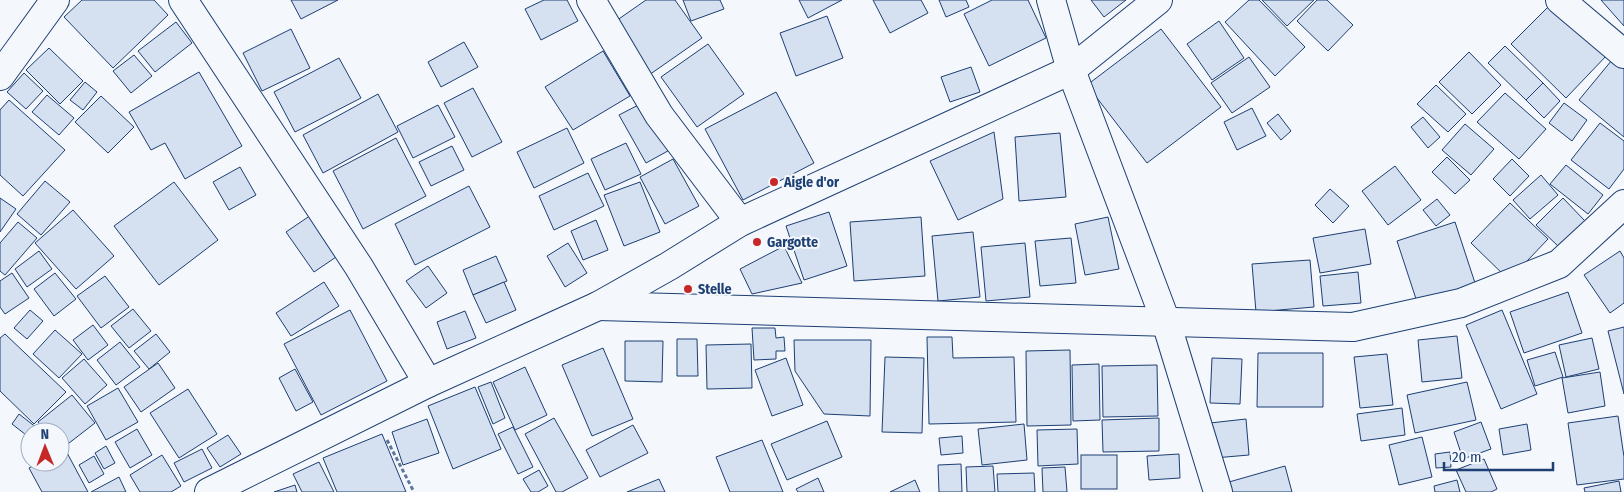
<svg xmlns="http://www.w3.org/2000/svg" width="1624" height="492" font-family="'Fira Sans Condensed',sans-serif">
<style>
.building{fill:#d5e0f0;stroke:#1d3f73}
.lines{fill:none;stroke-linecap:round;stroke-linejoin:round}
.minor-casing{stroke:#1d3f73;stroke-width:30}
.tertiary-casing{stroke:#1d3f73;stroke-width:30}
.path{stroke:#5e769c;stroke-width:3;stroke-dasharray:4 2.5;stroke-linecap:butt}
.minor{stroke:#f4f7fb;stroke-width:28}
.tertiary{stroke:#f4f7fb;stroke-width:28}
.poi-dot{fill:#c62828;stroke:#f4f7fb;stroke-width:2}
.labels{text-anchor:middle;stroke-width:4;stroke-linejoin:round;paint-order:stroke}
.poi-label{font-size:14px;font-weight:bold;fill:#1d3f73;stroke:#f4f7fb;text-anchor:start}
</style>
<rect width="100%" height="100%" fill="#f4f7fb"/>
<!-- building -->
<g class="building">
<path d="M82,0H154L168,15L113,68L64,17Z"/>
<path d="M291,0H338L301,19Z"/>
<path d="M544,0H567L578,21L541,40L525,9Z"/>
<path d="M646,0H675L702,38L649,75L613,23Z"/>
<path d="M683,0H720L724,9L691,21Z"/>
<path d="M799,0H842L808,18Z"/>
<path d="M873,0H921L928,13L890,33Z"/>
<path d="M939,0H966L969,7L946,17Z"/>
<path d="M992,0H1028L1046,38L989,66L964,14Z"/>
<path d="M1091,0H1126L1104,17Z"/>
<path d="M1249,0H1259L1305,47L1275,76L1225,22Z"/>
<path d="M1262,0H1314L1287,26Z"/>
<path d="M1317,0H1327L1353,25L1328,51L1297,21Z"/>
<path d="M1601,0H1624V26Z"/>
<path d="M1554,1L1608,54L1566,98L1511,44Z"/>
<path d="M827,16L843,58L796,76L780,33Z"/>
<path d="M1219,21L1244,58L1212,80L1187,44Z"/>
<path d="M176,22L192,43L155,72L138,51Z"/>
<path d="M291,29L310,68L262,91L243,53Z"/>
<path d="M1161,29L1221,107L1147,163L1087,85Z"/>
<path d="M464,42L478,67L441,87L428,62Z"/>
<path d="M708,44L744,94L697,127L661,77Z"/>
<path d="M1505,46L1543,83L1526,100L1488,63Z"/>
<path d="M49,48L83,81L60,104L26,70Z"/>
<path d="M603,51L630,96L573,130L545,87Z"/>
<path d="M1469,52L1501,85L1472,114L1439,82Z"/>
<path d="M134,55L152,76L131,93L113,71Z"/>
<path d="M1249,57L1270,87L1232,113L1211,83Z"/>
<path d="M339,58L361,98L295,132L274,92Z"/>
<path d="M1612,60L1624,69V137L1579,100Z"/>
<path d="M971,67L980,92L950,102L941,77Z"/>
<path d="M199,72L242,146L185,179L165,143L151,150L129,112Z"/>
<path d="M24,73L43,91L26,109L7,92Z"/>
<path d="M85,82L97,92L83,110L70,100Z"/>
<path d="M1543,83L1560,101L1544,118L1526,100Z"/>
<path d="M1436,85L1466,114L1448,132L1417,104Z"/>
<path d="M473,88L502,142L472,157L444,103Z"/>
<path d="M776,92L814,163L743,200L705,129Z"/>
<path d="M1505,93L1546,129L1519,159L1477,122Z"/>
<path d="M378,94L398,132L323,173L303,135Z"/>
<path d="M47,95L74,118L59,135L32,112Z"/>
<path d="M101,96L134,127L108,153L75,122Z"/>
<path d="M9,100L65,150L23,196L0,175V110Z"/>
<path d="M648,100L675,147L646,163L619,115Z"/>
<path d="M1564,103L1587,120L1572,141L1549,123Z"/>
<path d="M438,105L455,137L413,158L397,126Z"/>
<path d="M1252,108L1266,136L1237,150L1224,122Z"/>
<path d="M1278,114L1291,131L1281,140L1267,123Z"/>
<path d="M1423,117L1440,137L1428,148L1411,127Z"/>
<path d="M1600,123L1624,141V169L1609,189L1571,160Z"/>
<path d="M1465,124L1494,149L1471,175L1442,150Z"/>
<path d="M567,128L584,163L534,188L517,152Z"/>
<path d="M994,132L1003,199L958,220L930,161Z"/>
<path d="M1060,133L1066,197L1019,201L1015,137Z"/>
<path d="M396,138L426,196L363,229L333,171Z"/>
<path d="M626,143L641,174L605,190L591,159Z"/>
<path d="M452,146L464,170L431,186L419,162Z"/>
<path d="M1447,157L1470,180L1455,194L1432,172Z"/>
<path d="M673,159L699,206L665,224L640,177Z"/>
<path d="M1512,159L1529,176L1510,196L1493,179Z"/>
<path d="M1566,165L1603,195L1588,214L1550,184Z"/>
<path d="M1395,166L1421,200L1388,225L1362,191Z"/>
<path d="M240,167L256,195L229,210L213,182Z"/>
<path d="M588,173L604,206L554,230L539,196Z"/>
<path d="M1541,175L1558,195L1530,219L1513,200Z"/>
<path d="M45,181L70,202L41,235L17,214Z"/>
<path d="M174,182L218,240L159,285L114,226Z"/>
<path d="M640,182L660,232L624,246L604,195Z"/>
<path d="M469,186L490,227L415,265L395,224Z"/>
<path d="M1330,189L1349,206L1333,223L1315,205Z"/>
<path d="M0,198L16,209L0,232Z"/>
<path d="M1563,198L1585,221L1559,247L1536,225Z"/>
<path d="M1437,199L1450,215L1436,226L1423,210Z"/>
<path d="M1510,203L1548,239L1509,280L1471,243Z"/>
<path d="M73,210L114,256L76,289L35,243Z"/>
<path d="M829,212L847,266L804,280L786,226Z"/>
<path d="M314,213L342,253L314,272L286,232Z"/>
<path d="M921,217L925,276L854,281L850,222Z"/>
<path d="M1108,217L1119,269L1085,275L1075,224Z"/>
<path d="M596,220L608,250L583,260L571,231Z"/>
<path d="M18,222L37,238L5,275L0,271V243Z"/>
<path d="M1455,222L1476,286L1418,305L1397,241Z"/>
<path d="M1365,229L1371,264L1320,273L1313,238Z"/>
<path d="M973,232L980,297L938,301L932,236Z"/>
<path d="M1071,238L1076,283L1040,286L1035,241Z"/>
<path d="M568,243L587,273L565,287L547,256Z"/>
<path d="M1025,243L1030,297L986,301L981,247Z"/>
<path d="M784,246L802,283L752,294L740,269Z"/>
<path d="M39,251L52,269L27,287L15,269Z"/>
<path d="M1620,251L1624,258V303L1610,313L1584,275Z"/>
<path d="M496,256L507,281L473,295L463,270Z"/>
<path d="M1310,260L1314,307L1256,312L1252,264Z"/>
<path d="M428,266L447,293L426,308L406,281Z"/>
<path d="M1358,272L1361,303L1323,306L1320,276Z"/>
<path d="M12,273L29,298L5,314L0,307V281Z"/>
<path d="M55,273L76,299L54,316L34,289Z"/>
<path d="M105,276L129,307L101,328L77,296Z"/>
<path d="M324,282L339,306L291,336L276,313Z"/>
<path d="M504,282L516,310L486,323L473,295Z"/>
<path d="M1568,292L1582,333L1524,353L1510,312Z"/>
<path d="M133,309L151,331L129,348L111,326Z"/>
<path d="M30,310L43,321L27,339L14,328Z"/>
<path d="M350,310L387,381L321,415L284,344Z"/>
<path d="M1502,310L1537,394L1501,409L1466,325Z"/>
<path d="M465,311L476,338L447,349L437,322Z"/>
<path d="M93,325L108,345L88,360L73,340Z"/>
<path d="M1624,327V394L1608,331Z"/>
<path d="M752,328H775L776,338L784,337L785,351H776V359L754,360Z"/>
<path d="M55,330L82,354L59,378L33,354Z"/>
<path d="M5,334L66,392L34,424L0,391V338Z"/>
<path d="M156,334L170,352L149,369L134,351Z"/>
<path d="M1457,336L1462,378L1422,382L1418,340Z"/>
<path d="M927,337H952L953,358L1014,357L1016,422L929,424Z"/>
<path d="M1592,338L1599,369L1566,377L1559,345Z"/>
<path d="M677,339H697L698,376H677Z"/>
<path d="M794,340H871L870,416L824,414L795,371Z"/>
<path d="M625,341H663L662,382L625,381Z"/>
<path d="M120,342L140,367L116,385L97,360Z"/>
<path d="M751,344L752,388L707,389L706,345Z"/>
<path d="M603,348L633,419L592,436L562,365Z"/>
<path d="M1070,350L1071,425L1027,426L1026,351Z"/>
<path d="M1555,352L1563,377L1535,386L1527,360Z"/>
<path d="M1258,353H1323V407H1257Z"/>
<path d="M1387,354L1393,405L1360,408L1354,357Z"/>
<path d="M885,357L924,358L922,433L882,432Z"/>
<path d="M786,358L803,405L772,416L755,370Z"/>
<path d="M1212,358L1242,359L1240,404L1210,403Z"/>
<path d="M84,359L107,385L85,404L62,378Z"/>
<path d="M158,363L175,388L141,412L124,387Z"/>
<path d="M1099,364L1100,420L1073,421L1072,365Z"/>
<path d="M1157,365L1158,416L1103,417L1102,366Z"/>
<path d="M525,367L547,415L515,430L493,382Z"/>
<path d="M295,369L313,402L296,411L279,378Z"/>
<path d="M1600,372L1605,406L1568,413L1562,378Z"/>
<path d="M491,382L505,418L493,424L478,387Z"/>
<path d="M1467,382L1476,420L1415,433L1407,395Z"/>
<path d="M475,387L501,449L453,469L428,406Z"/>
<path d="M118,388L138,422L106,440L87,406Z"/>
<path d="M188,389L217,434L179,458L150,413Z"/>
<path d="M72,395L95,423L60,450V432H46L38,422Z"/>
<path d="M1402,408L1405,435L1361,441L1357,414Z"/>
<path d="M19,414L37,428L34,432H30V438L12,424Z"/>
<path d="M1618,416L1624,457V479L1577,485L1568,423Z"/>
<path d="M554,418L588,478L562,492H556L525,434Z"/>
<path d="M1159,418V451L1103,452L1102,420Z"/>
<path d="M427,419L439,453L403,465L392,432Z"/>
<path d="M1246,419L1249,455L1214,458L1210,423Z"/>
<path d="M827,421L842,457L787,480L771,444Z"/>
<path d="M1481,422L1491,449L1463,459L1454,432Z"/>
<path d="M1024,424L1027,460L982,465L978,429Z"/>
<path d="M1527,424L1531,450L1503,455L1499,429Z"/>
<path d="M633,425L648,453L600,477L586,450Z"/>
<path d="M513,427L533,467L518,474L498,434Z"/>
<path d="M137,429L152,455L130,468L115,442Z"/>
<path d="M1077,429L1078,464L1038,466L1037,430Z"/>
<path d="M382,434L406,492H337L323,458Z"/>
<path d="M228,435L241,454L220,467L207,448Z"/>
<path d="M962,436L963,453L941,455L939,438Z"/>
<path d="M1422,437L1432,477L1399,485L1389,445Z"/>
<path d="M762,440L783,492H730L716,457Z"/>
<path d="M106,446L115,463L104,469L95,453Z"/>
<path d="M65,449L88,492H42L29,468L40,462H60V451Z"/>
<path d="M202,449L212,468L184,482L174,463Z"/>
<path d="M1450,452L1451,467L1436,468L1435,454Z"/>
<path d="M1179,454L1180,478L1149,480L1147,456Z"/>
<path d="M162,455L181,486L171,492H140L130,475Z"/>
<rect x="1081" y="455" width="36" height="34"/>
<path d="M94,456L104,474L89,483L79,465Z"/>
<path d="M1484,459L1497,489L1491,492H1466L1456,470Z"/>
<path d="M319,462L334,492H302L293,474Z"/>
<path d="M961,464L962,492H939L938,465Z"/>
<path d="M993,466L995,492H967L966,467Z"/>
<path d="M1285,466L1292,492H1225L1222,484Z"/>
<path d="M1065,467L1067,492H1043L1042,468Z"/>
<path d="M539,470L548,486L538,492H531L523,479Z"/>
<path d="M1034,473L1035,492H998L997,474Z"/>
<path d="M119,477L126,492H91Z"/>
<path d="M818,478L824,492H798L796,489Z"/>
<path d="M659,479L665,492H627Z"/>
<path d="M915,480L920,492H890Z"/>
<path d="M1457,480L1460,492H1435L1434,486Z"/>
<path d="M1619,481L1621,492H1585L1584,488Z"/>
<path d="M295,485L297,492H274Z"/>
</g>
<g class="lines">
<!-- minor casing -->
<g class="minor-casing">
<g id="minor">
<path d="M183,0L359,267L428,383"/>
<path d="M591,0L659,115L740,222"/>
<path d="M1051,0L1071,70L1166,322L1218,492"/>
<path d="M1560,0L1624,54"/>
<path d="M0,76L55,0"/>
<path d="M598,306L1353,327L1461,303L1559,264L1624,204"/>
</g>
</g>
<!-- tertiary casing -->
<g class="tertiary-casing">
<path id="tertiary" d="M209,492L428,383L598,306L669,266L740,222L1071,70L1158,0"/>
</g>
<!-- path -->
<path class="path" d="M387,440L414,492"/>
<!-- minor -->
<use href="#minor" class="minor"/>
<!-- tertiary -->
<use href="#tertiary" class="tertiary"/>
</g>
<!-- markers -->
<g class="poi-dot">
<circle cx="774" cy="182" r="5"/>
<circle cx="757" cy="242" r="5"/>
<circle cx="688" cy="289" r="5"/>
</g>
<g class="labels">
<!-- poi labels -->
<g class="poi-label">
<text x="784" y="187">Aigle d'or</text>
<text x="767" y="247">Gargotte</text>
<text x="698" y="294">Stelle</text>
</g>
</g>
<!-- north arrow -->
<g transform="translate(45 447) rotate(359)"><circle r="24" fill="#f4f7fb" stroke="#9eadc5"/>
<path d="M0-4L9 19L0 12L-9 19Z" fill="#c62828"/>
<text y="-8" font-size="14" font-weight="bold" text-anchor="middle" fill="#1d3f73">N</text>
</g>
<!-- scale -->
<path d="M1444 462v8h109v-8" fill="none" stroke="#1d3f73" stroke-width="2.5"/>
<text x="1452" y="462" font-size="15" fill="#1d3f73" stroke="#f4f7fb" stroke-width="4" paint-order="stroke">20 m</text>
</svg>
